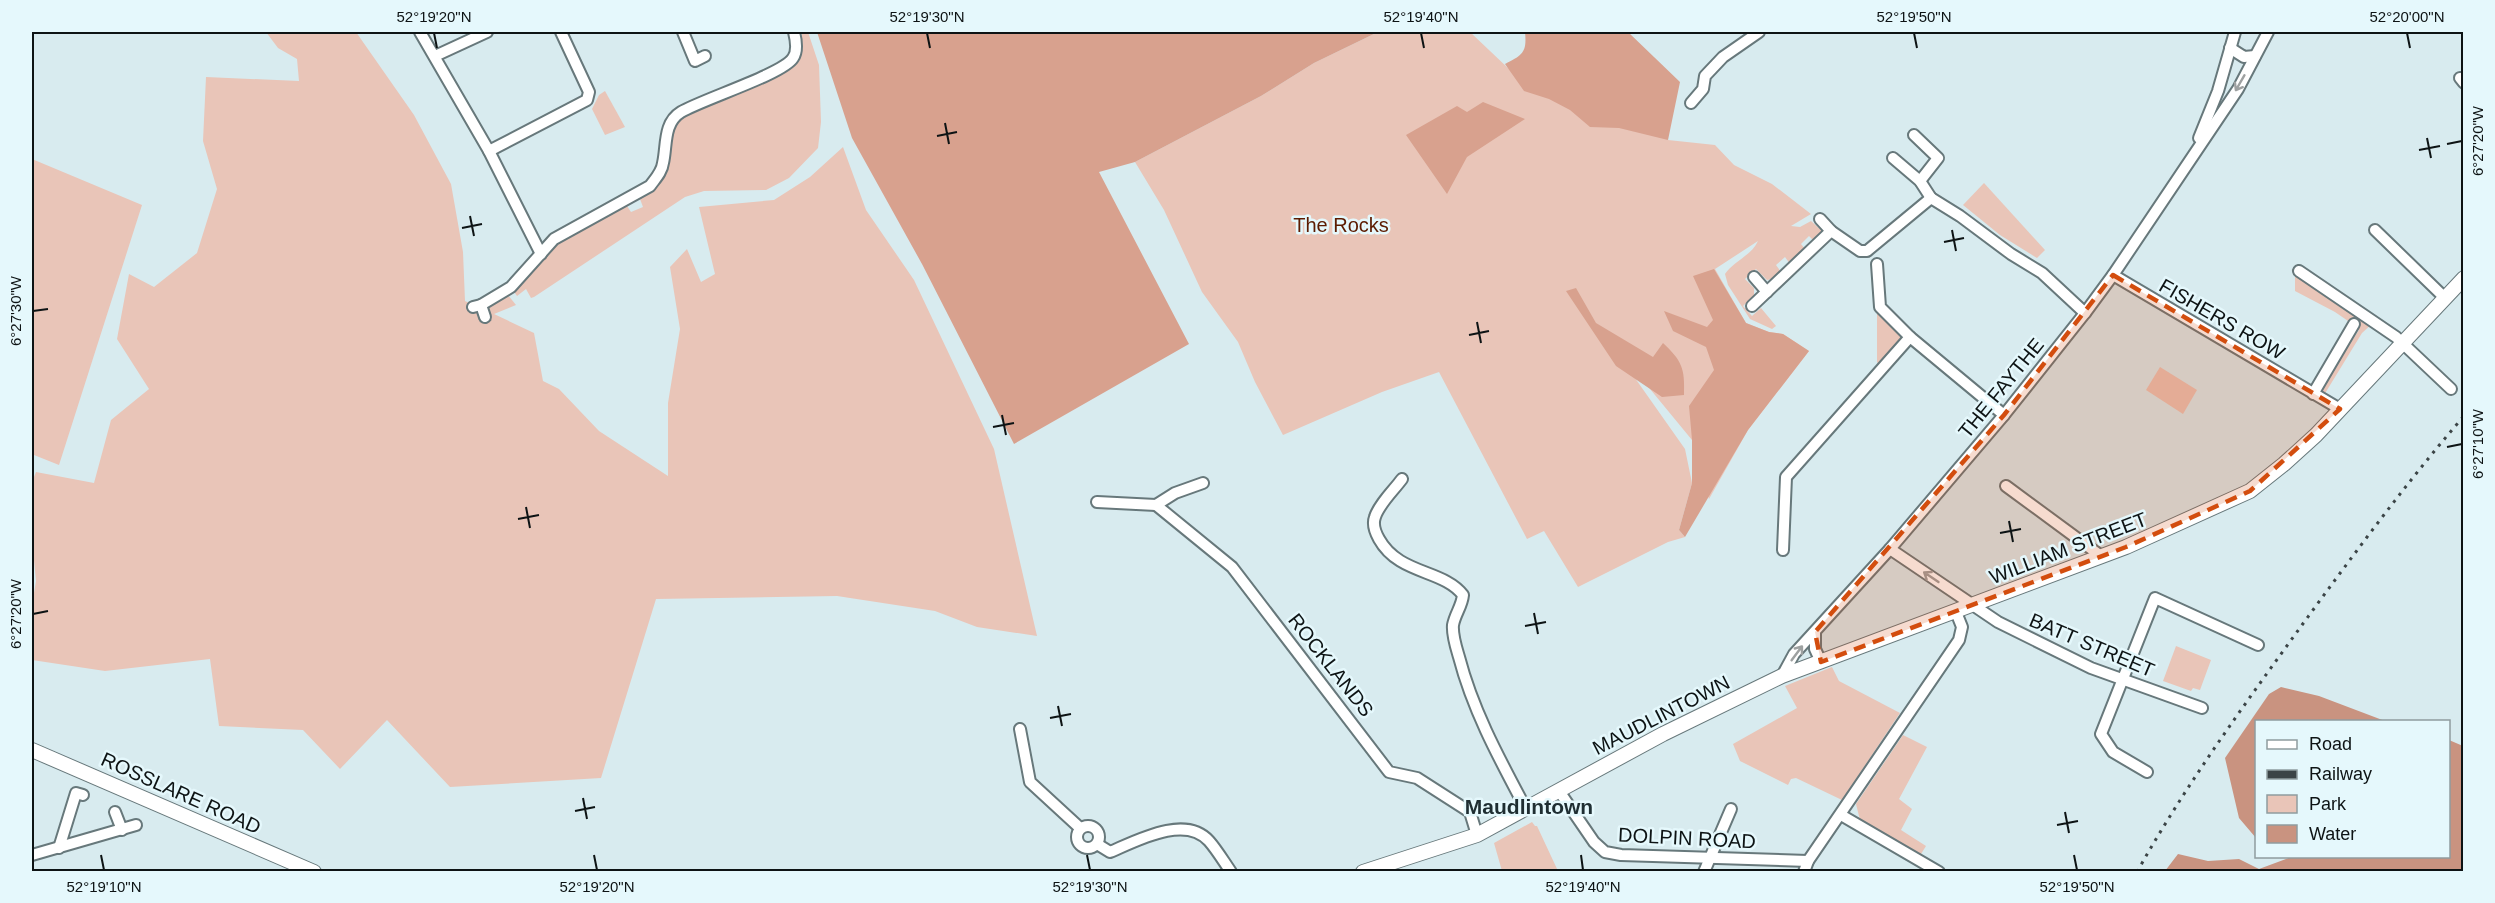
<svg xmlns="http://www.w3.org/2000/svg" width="2495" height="903" font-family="Helvetica,sans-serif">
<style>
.green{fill:#e9c5b8}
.forest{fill:#d8a18e}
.water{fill:#c99380}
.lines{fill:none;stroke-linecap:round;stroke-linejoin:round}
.minor-casing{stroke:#67787b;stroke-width:14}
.major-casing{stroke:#67787b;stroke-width:16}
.minor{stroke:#fff;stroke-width:10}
.major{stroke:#fff;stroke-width:14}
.rail{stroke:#3b4446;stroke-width:3;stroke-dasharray:3 6;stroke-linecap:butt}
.oneway{stroke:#9ea1a1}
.marked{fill:#d34d0e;fill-opacity:0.2;stroke:#d34d0e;stroke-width:4.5;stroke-dasharray:12 8;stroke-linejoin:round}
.ticks{fill:none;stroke:#0d1314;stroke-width:2}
.labels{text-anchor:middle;stroke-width:5;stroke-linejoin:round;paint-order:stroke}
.park-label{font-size:20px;fill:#5c1b00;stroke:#e5f8fc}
.street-label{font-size:20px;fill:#0d1314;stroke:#e5f8fc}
.neighbourhood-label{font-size:21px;font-weight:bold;fill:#1f2e32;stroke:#e5f8fc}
.neatline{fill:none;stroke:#0d1314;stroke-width:2}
.ticks-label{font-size:15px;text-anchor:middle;fill:#0d1314}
</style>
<rect width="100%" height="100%" fill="#d8ebef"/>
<!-- green -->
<g class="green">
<path d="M266,32H356L414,115L451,184L463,252L465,301L487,311L490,305L508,295L516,305L494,314L534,333L543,381L559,389L599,431L668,476V403L680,329L670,267L687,249L701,282L715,274L699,207L774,200L810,177L843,147L866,210L914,280L994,449L1037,636L977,627L935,611L837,596L656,599L601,778L450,787L387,720L340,769L303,730L219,726L210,659L105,671L32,660V605L36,581L32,540V482L36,472L94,483L111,420L149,389L117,339L129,274L154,287L197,253L217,189L203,141L206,77L299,81L297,59L278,48Z"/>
<path d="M802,32H808L819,65L821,122L818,148L789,178L766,190L704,191L685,197L534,297L531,298L526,289L517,296L513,290L559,243L627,206L631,212L643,207L640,199C654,190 667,177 669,160C672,144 668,129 683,117C709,95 774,87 794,62C800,54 802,41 802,32Z"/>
<path d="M1378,32H1470L1509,69L1641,117L1668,140L1715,145L1734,165L1772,184L1811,214L1791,226L1800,227L1811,221L1822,231L1815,242L1809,236L1801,244L1805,249L1790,264L1785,257L1776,265L1781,272L1772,279L1767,280L1756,269L1745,279L1754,288V295L1743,306L1752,316L1761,308L1776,326L1772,329L1750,319L1728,285L1725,274C1734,261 1752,255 1758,241L1715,269L1746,323L1769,332L1783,334L1809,351L1748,430L1709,499L1692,440L1599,327L1685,449L1692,483L1679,530L1685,537L1668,542L1578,587L1544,531L1527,539L1439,372L1382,392L1283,435L1255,382L1238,342L1202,292L1164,210L1135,162L1261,96L1314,63Z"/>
<path d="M605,91L625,127L605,135L592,109L599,95Z"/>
<path d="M32,159L142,205L59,465L34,455L32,460Z"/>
<path d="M1984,183L2045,250L2037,258L2000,235L1963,205Z"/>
<path d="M2295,272L2373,323L2362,333L2324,395L2319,392L2359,330L2351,323L2335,312L2295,291Z"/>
<path d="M1877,313L1901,336V339L1880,366L1877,362Z"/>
<path d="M2160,367L2197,390L2183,414L2146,390Z"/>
<path d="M2176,646L2211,660L2200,690L2193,688L2191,691L2163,681Z"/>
<path d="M1832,667L1839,681L1900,713L1842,800L1796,778L1791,779L1788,785L1740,761L1733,744L1797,708L1785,686Z"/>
<path d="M1903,735L1927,747L1899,799L1912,809L1901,830L1926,846L1921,854L1860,820L1856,804Z"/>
<path d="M1532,822L1535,826H1537L1558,871H1502L1494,843Z"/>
</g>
<!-- forest -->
<g class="forest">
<path d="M817,32H1378L1314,63L1261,96L1135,162L1099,172L1189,344L1014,444L922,264L852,138Z"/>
<path d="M1525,32H1628L1680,82L1668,140L1619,128L1590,127L1570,110L1549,99L1524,91L1505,64C1523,55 1527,52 1525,32Z"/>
<path d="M1483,102L1525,119L1467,157L1447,194L1406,135L1457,106L1467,112Z"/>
<path d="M1714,269L1746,323L1769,332L1783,334L1809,351L1748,430L1685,537L1679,530L1692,483V440L1689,406L1714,370L1706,347L1673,331L1664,311L1707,327L1713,320L1693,276Z"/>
<path d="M1576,288L1596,323L1653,357L1663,343C1682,361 1685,368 1684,395L1662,397L1616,366L1566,291Z"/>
</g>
<!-- water -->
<g class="water">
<path d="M2281,687L2319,696L2385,721L2256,722V838L2239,818L2225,758L2269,694Z"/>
<path d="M2449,740L2463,746V871H2165L2178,854L2208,861L2239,859L2259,869L2291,857L2448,856Z"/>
</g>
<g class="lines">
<!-- minor casing -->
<g class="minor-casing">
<g id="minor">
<path d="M420,32L489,151L541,254"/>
<path d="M683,32L695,61L705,56"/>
<path d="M2230,48L2244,57L2255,56"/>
<path d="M435,56L487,32"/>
<path d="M2460,78L2464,83"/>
<path d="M1691,103L1703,89L1705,76L1723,57L1759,32"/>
<path d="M1914,135L1938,158L1920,181"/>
<path d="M2199,138L2218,91L2235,32"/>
<path d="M489,151L587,100L589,92L561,32"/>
<path d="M1893,158L1920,181L1931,198"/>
<path d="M1820,219L1831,231"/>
<path d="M2375,230L2445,298"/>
<path d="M1877,264L1880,307L1910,337"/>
<path d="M2299,271L2396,337L2451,389"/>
<path d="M2113,275L2340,409"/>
<path d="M1754,277L1767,292"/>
<path d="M481,305L485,317"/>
<path d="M1752,306L1831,231L1860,251H1867L1931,198L1960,216L2011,254L2042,273L2085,313"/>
<path d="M473,307L481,305L511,287L554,239L650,186C655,179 662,172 663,163C667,146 663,123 681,112C703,99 783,74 793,58C798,51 796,40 794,32"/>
<path d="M2313,394L2354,324"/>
<path d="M1402,479C1394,490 1379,504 1375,517C1372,525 1375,532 1379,539C1399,575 1443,569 1463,595C1462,606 1455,614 1453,625C1452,635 1456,647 1459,657C1473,711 1500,760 1526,809"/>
<path d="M1203,483L1175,493L1156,505L1232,567L1389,772L1417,778L1470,812L1477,835"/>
<path d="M2006,486L2101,556"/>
<path d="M1097,502L1156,505"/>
<path d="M1890,549L1998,622L2091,668L2202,708"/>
<path d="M1783,550L1786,477L1910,337L2004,415"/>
<path d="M1815,632V649L1821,662"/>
<path d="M1782,676L1794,654L1890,549L2004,415L2085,313L2113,275L2238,89L2268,32"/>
<path d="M1020,729L1030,782L1080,828"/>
<path d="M2147,772L2113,752L2101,734L2155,598L2258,645"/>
<path d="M1559,791L1594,842L1605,852L1621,855L1808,861"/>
<path d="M115,812L122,830"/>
<path d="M1841,815L1939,872"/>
<circle cx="1088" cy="837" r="11"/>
<path d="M1097,844L1110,852C1136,841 1185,814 1209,841C1217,850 1224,862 1231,872"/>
<path d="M59,848L76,793L83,795"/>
<path d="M32,855L136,825"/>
<path d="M1704,872L1731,809"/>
<path d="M1804,872L1808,861L1959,640L1962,627L1956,612"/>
</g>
</g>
<!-- major casing -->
<g class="major-casing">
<g id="major">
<path d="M32,750L314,872"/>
<path d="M1363,872L1477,835L1663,734L1782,676L2126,547L2250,491L2284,464L2316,435L2464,278"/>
</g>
</g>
<!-- minor -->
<use href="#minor" class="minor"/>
<!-- major -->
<use href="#major" class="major"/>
<!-- rail -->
<path class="rail" d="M2137,872C2185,786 2244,705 2302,625C2354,554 2406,483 2464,416"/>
</g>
<!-- one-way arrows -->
<defs><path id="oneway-shaft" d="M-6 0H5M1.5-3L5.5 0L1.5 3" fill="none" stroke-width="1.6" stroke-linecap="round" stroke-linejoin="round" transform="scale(1.5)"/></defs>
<g class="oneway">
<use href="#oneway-shaft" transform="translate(2240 83) rotate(120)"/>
<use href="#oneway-shaft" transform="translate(1931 577) rotate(-146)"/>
<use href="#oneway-shaft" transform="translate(1797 653) rotate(-53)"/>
</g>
<!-- marked area -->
<path class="marked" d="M2113,275L2340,409L2250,491L2126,547L1821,662L1815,632L2004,415Z"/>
<!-- ticks -->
<path class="ticks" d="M434,33L437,48M927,33L930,48M1421,33L1424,48M1914,33L1917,48M2407,33L2410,48M945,123L949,144M937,136L957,132M2427,138L2431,158M2447,144L2462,141M2419,150L2440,146M470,216L474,236M462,228L482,224M1952,230L1956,251M1944,242L1964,238M33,311L48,309M1477,322L1481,343M1469,335L1489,331M1002,415L1006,435M993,427L1014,423M2447,447L2462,444M526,507L530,528M518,519L539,515M2009,521L2013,542M2000,533L2021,529M1534,613L1538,634M33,614L48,611M1525,626L1546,622M1058,706L1062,726M1050,718L1071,714M583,798L587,819M575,811L595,807M2065,812L2069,833M2057,825L2078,821M101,855L104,870M594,855L597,870M1087,855L1090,870M1581,855L1583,870M2074,855L2077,870"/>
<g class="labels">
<!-- park labels -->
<g class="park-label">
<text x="1341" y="232">The Rocks</text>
</g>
<!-- street labels -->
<g class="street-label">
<text transform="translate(2222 319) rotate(30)" y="7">FISHERS ROW</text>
<text transform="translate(2001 388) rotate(-51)" y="7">THE FAYTHE</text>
<text transform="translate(2068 548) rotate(-21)" y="7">WILLIAM STREET</text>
<text transform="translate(2092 645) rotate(23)" y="7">BATT STREET</text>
<text transform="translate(1331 665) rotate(52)" y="7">ROCKLANDS</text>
<text transform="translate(1661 715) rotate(-27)" y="7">MAUDLINTOWN</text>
<text transform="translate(181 793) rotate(24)" y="7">ROSSLARE ROAD</text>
<text transform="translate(1687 838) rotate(3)" y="7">DOLPIN ROAD</text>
</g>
<!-- neighbourhood labels -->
<g class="neighbourhood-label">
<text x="1529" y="814">Maudlintown</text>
</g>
</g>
<!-- border -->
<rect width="2495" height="903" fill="none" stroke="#e5f8fc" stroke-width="66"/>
<!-- legend -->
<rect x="2255" y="720" width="195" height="138" fill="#e5f8fc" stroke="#8f9c9f" stroke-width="1.5"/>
<rect x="2267" y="740" width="30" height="9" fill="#ffffff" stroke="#8f9c9f" stroke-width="1.5"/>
<text x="2309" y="750" font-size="18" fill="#0d1314">Road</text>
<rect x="2267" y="770" width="30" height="9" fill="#3b4446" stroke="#8f9c9f" stroke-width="1.5"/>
<text x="2309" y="780" font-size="18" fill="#0d1314">Railway</text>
<rect x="2267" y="795" width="30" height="18" fill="#e9c5b8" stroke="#8f9c9f" stroke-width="1.5"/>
<text x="2309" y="810" font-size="18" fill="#0d1314">Park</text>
<rect x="2267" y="825" width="30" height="18" fill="#c99380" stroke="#8f9c9f" stroke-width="1.5"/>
<text x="2309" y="840" font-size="18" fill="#0d1314">Water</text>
<rect x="33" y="33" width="2429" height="837" class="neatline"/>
<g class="ticks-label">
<text x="434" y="22">52°19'20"N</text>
<text x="927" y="22">52°19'30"N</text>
<text x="1421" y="22">52°19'40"N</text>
<text x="1914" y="22">52°19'50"N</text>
<text x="2407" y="22">52°20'00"N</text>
<text transform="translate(2478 141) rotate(-90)" y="5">6°27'20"W</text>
<text transform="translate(16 311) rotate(-90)" y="5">6°27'30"W</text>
<text transform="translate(2478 444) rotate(-90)" y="5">6°27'10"W</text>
<text transform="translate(16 614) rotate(-90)" y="5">6°27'20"W</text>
<text x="104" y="892">52°19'10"N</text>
<text x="597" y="892">52°19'20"N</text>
<text x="1090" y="892">52°19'30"N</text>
<text x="1583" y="892">52°19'40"N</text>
<text x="2077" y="892">52°19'50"N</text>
</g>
</svg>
